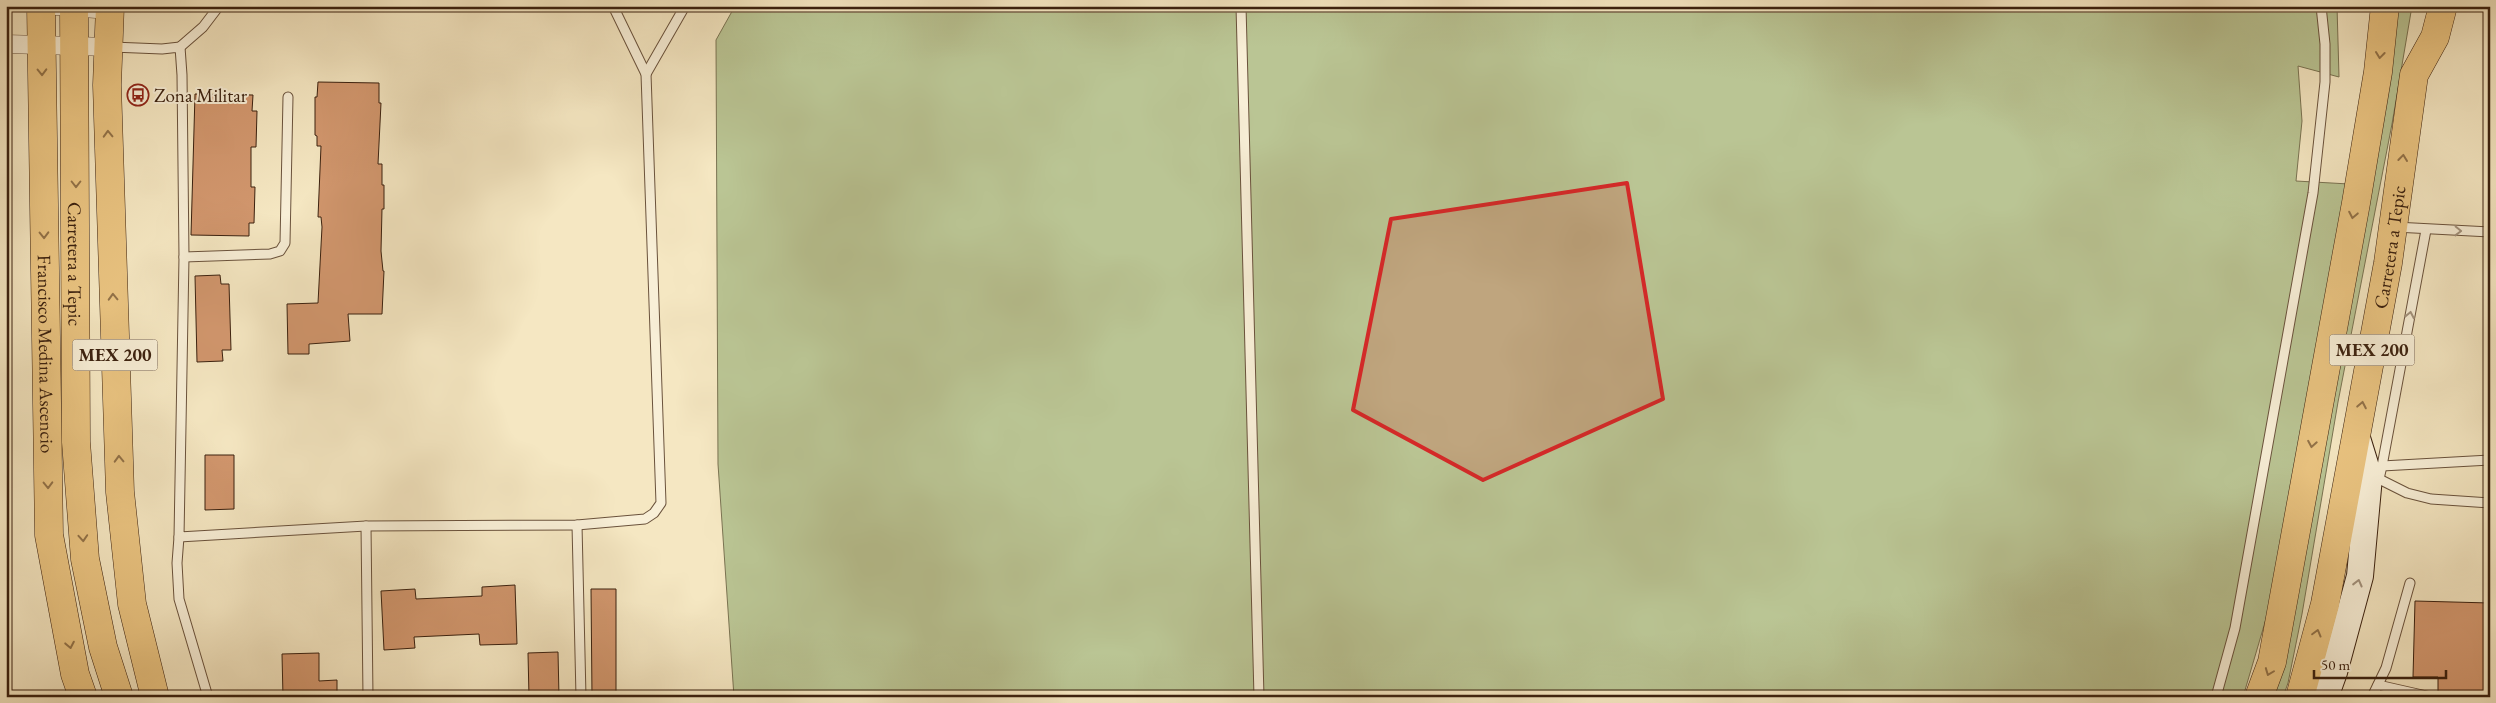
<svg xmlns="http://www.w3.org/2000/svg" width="2496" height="703" font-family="'EB Garamond',serif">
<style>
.green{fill:#bac594;stroke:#7a7352}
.building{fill:#d2976e;stroke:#3b210f}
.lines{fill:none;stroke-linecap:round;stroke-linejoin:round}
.lane-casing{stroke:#6a523c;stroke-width:11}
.street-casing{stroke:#6a523c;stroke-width:19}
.secondary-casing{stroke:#3b210f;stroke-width:28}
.highway-casing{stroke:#3b210f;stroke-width:29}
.lane{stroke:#f8efd7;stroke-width:9}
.street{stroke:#f8efd7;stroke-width:18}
.secondary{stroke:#f8efd7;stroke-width:26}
.highway{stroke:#eac481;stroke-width:28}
.oneway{stroke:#927248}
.oneway2{stroke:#a3927d}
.marked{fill:#d62828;fill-opacity:0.2;stroke:#d62828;stroke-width:4;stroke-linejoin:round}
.labels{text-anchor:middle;stroke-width:4;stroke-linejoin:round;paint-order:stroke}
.shield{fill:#f8efd7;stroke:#745f4b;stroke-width:1}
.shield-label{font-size:18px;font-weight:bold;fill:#3b210f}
.poi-label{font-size:19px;fill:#3b210f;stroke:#f8efd7;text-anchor:start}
.street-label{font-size:19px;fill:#3b210f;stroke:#f8efd7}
</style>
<rect width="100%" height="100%" fill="#f5e7c2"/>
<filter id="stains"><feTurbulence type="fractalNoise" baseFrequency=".004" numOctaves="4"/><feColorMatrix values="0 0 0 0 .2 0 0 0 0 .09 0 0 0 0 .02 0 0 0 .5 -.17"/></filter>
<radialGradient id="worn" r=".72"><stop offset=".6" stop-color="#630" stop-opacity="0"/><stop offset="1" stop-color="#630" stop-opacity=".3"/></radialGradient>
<!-- green -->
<g class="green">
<path d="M735,6H2337L2339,77L2298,66L2302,121L2296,181L2349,184L2288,544L2243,697H734L718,464L716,40Z"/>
<path d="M2396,6H2412L2392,124L2338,402L2302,614L2288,683L2283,697H2269Z"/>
</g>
<!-- building -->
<g class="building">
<path d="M318,82L379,83V103H381L378,164H382V185H384V209H382L381,251L383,271H384L382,314H348L350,341L309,344V354H288L287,304L318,303L322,227L321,217H318L321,146H317V136L315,135V97H317Z"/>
<path d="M195,94L253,95L252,111H257L256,147H251V187H255L254,223H249V236L191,235Z"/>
<path d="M220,275L221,284H229L231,350H222L223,361L197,362L195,276Z"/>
<path d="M205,455H234V509L205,510Z"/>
<path d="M515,585L517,644L480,645L479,634L414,637L415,648L384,650L381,591L415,589L416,599L482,596V587Z"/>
<path d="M591,589H616V697H592Z"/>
<path d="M2415,601L2490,603V697H2438V677H2413Z"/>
<path d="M558,652L559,697H529L528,653Z"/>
<path d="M319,653V681L337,680V697H283L282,654Z"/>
</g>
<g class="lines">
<!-- lane casing -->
<g class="lane-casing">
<g id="lane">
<path d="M1241,6L1259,697"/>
<path d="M112,47L162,49L180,47L182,75L184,257L179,537L366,526L577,525L645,519L654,513L661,503L646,74L613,6"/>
<path d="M180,47L203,27L219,6"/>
<path d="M646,74L685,6"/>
<path d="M2395,227L2490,232"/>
<path d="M184,257L270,254L280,251L285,243L288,97"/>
<path d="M2382,466L2490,460"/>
<path d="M2376,479H2379L2382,466L2426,230"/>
<path d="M2379,479L2407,493L2431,499L2490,503"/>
<path d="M577,525L581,697"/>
<path d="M366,526L368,697"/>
<path d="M179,537L177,563L179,599L208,697"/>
<path d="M2378,685L2431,697"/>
<path d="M2216,697L2235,628L2313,193L2325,82V44L2321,6"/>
<path d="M2372,697L2386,668L2410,583"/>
</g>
</g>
<!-- street casing -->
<g class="street-casing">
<g id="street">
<path d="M56,6L110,10"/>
<path d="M6,44L109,47"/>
</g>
</g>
<!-- secondary casing -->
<g class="secondary-casing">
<path id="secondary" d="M2325,697L2334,672L2360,576L2369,477L2356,435"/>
</g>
<!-- highway casing -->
<g class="highway-casing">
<g id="highway">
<path id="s1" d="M41,6L49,535L75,674L83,697"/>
<path id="s2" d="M74,6L76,442L85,559L103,647L119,697"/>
<path d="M110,6L107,85L120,492L132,604L155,697"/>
<path d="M2259,697L2272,662L2356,203L2378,72L2385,6"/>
<path id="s3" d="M2300,697L2325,604L2388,263L2414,75L2435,37L2443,6"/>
</g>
</g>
<!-- lane -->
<use href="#lane" class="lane"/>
<!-- street -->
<use href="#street" class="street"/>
<!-- secondary -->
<use href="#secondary" class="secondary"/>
<!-- highway -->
<use href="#highway" class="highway"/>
</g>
<!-- one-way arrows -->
<defs><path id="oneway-chevron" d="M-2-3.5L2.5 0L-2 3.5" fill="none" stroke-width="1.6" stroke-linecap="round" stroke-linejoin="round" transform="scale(1.25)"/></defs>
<g class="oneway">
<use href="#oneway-chevron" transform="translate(2380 55) rotate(97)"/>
<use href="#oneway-chevron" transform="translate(42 72) rotate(89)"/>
<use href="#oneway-chevron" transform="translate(108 134) rotate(-92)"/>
<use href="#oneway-chevron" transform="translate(2403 158) rotate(-83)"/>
<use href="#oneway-chevron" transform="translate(76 184) rotate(90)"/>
<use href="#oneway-chevron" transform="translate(2353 215) rotate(101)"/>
<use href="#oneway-chevron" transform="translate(44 235) rotate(89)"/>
<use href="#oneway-chevron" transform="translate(113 297) rotate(-92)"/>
<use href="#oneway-chevron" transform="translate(2362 405) rotate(-79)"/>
<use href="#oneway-chevron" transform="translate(2312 444) rotate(100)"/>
<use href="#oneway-chevron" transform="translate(119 459) rotate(-92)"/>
<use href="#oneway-chevron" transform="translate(48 485) rotate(89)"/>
<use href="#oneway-chevron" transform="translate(83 538) rotate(86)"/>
<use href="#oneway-chevron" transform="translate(2317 633) rotate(-75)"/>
<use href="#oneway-chevron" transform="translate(70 645) rotate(79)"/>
<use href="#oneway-chevron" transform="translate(2269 672) rotate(111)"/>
</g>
<g class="oneway2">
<use href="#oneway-chevron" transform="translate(2458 231) rotate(1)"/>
<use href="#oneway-chevron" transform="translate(2410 315) rotate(-79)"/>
<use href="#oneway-chevron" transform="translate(2358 583) rotate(-76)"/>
</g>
<!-- marked area -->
<path class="marked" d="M1627,183L1663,399L1483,480L1353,410L1391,219Z"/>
<!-- icons -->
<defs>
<g id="bus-ring" transform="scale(1.125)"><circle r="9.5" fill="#f8efd7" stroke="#8f2418" stroke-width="1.5"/><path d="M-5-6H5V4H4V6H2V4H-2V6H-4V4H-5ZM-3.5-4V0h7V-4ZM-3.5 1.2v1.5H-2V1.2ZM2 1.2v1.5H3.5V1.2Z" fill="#8f2418"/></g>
</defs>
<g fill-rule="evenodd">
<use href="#bus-ring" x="138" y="95"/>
</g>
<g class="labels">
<!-- shield labels -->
<g class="shield">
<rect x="2329.5" y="334.5" width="85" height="31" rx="4"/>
<rect x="72.5" y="339.5" width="85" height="31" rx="4"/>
</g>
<g class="shield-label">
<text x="2372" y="356">MEX 200</text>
<text x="115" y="361">MEX 200</text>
</g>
<!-- poi labels -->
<g class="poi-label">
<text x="154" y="102">Zona Militar</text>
</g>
<!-- street labels -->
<g class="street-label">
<text dy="7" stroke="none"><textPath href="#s3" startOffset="459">Carretera a Tepic</textPath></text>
<text dy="7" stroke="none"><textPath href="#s2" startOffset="258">Carretera a Tepic</textPath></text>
<text dy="7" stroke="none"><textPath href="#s1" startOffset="348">Francisco Medina Ascencio</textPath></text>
</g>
</g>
<!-- margin -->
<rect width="2496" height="703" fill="none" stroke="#f5e7c2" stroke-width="25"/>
<rect x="8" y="8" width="2481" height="688" fill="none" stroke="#3b210f" stroke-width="2.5"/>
<rect x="12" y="12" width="2471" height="678" fill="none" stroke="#3b210f"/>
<!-- scale -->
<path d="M2314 670v8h132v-8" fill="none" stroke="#3b210f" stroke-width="2.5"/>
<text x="2321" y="670" font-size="15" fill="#3b210f" stroke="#f8efd7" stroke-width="4" paint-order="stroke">50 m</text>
<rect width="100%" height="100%" filter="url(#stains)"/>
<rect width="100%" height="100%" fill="url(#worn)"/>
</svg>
